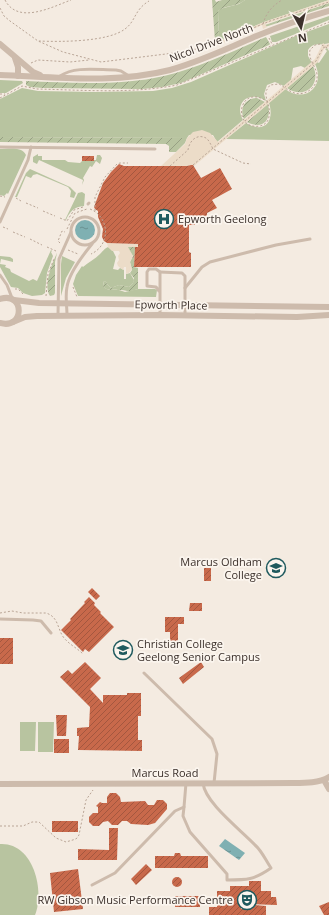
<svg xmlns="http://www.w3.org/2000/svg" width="329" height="915" font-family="'Open Sans',sans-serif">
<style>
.grass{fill:#b8c4a0}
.garden{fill:url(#garden-furrows)}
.plaza{fill:#ecdcc8}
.water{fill:url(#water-ripples)}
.building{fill:url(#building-hatch)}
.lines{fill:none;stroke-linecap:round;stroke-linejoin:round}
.path{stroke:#b9a596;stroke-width:1;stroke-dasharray:2 2;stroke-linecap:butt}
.lane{stroke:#cdbbac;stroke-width:3}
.street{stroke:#cdbbac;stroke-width:6}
.labels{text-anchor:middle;stroke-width:3.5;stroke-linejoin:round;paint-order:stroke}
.street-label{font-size:11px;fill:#3b302b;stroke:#fbf5ee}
.poi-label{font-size:11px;fill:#3b302b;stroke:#fbf5ee;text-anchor:start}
</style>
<defs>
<pattern id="garden-furrows" width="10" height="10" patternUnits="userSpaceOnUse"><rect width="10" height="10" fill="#b8c4a0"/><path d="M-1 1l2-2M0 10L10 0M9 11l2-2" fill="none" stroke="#97a083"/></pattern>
<pattern id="water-ripples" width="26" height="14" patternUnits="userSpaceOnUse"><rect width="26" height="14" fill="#7fb0b2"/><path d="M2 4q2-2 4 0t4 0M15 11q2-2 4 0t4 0" fill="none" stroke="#699091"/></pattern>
<pattern id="building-hatch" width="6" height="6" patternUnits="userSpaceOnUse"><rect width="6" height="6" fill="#c8694b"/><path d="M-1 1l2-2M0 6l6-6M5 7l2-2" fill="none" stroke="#a4573f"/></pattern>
</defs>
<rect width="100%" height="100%" fill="#f4ebe1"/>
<!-- grass -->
<g class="grass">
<path d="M245,0H329L264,22L220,41L219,37L218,11L220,9L239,4Z"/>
<path d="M329,16V20L276,42H272L270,36Z"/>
<path d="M329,24V43C321,46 314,41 308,50V56L312,63L305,68L301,66L293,68L291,80L284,86L275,82L267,85L264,94L266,101C250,90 233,102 243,120L217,142L213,135H189L187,138L0,137V99L22,88L38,91L95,92L153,91L172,88L191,82L298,35Z"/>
<path d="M327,48L329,51V141L226,139L246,123C264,134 275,122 269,103L285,89C305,104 326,86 315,64L317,62L319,63L327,51L325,49Z"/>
<path d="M0,80L22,81L23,83L6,93H0Z"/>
<path d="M0,149C8,149 22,146 26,155L8,194L7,193L4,196L0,195Z"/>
<path d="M38,154V156H42V160H65L68,162L80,163L83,160H96L97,155H100L102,158L100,164L96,161L92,167L90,166L83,178L84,180L82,185L83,180L39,160L37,164L33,162V157Z"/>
<path d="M30,169L70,187L76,193L74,198L70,197L71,191L68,187L37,174L33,175L31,178L26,176L17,197H15L26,173Z"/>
<path d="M82,192L85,194L84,206C74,207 70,211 66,220H65L78,193Z"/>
<path d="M108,247L113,251L116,257L113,269L118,270L120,268L124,270V279H126V274L130,273L134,280L133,283L129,287L119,285L111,288L107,284L106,282L104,281L103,285L105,288L109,290H119L125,292L138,289H155L157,290L156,297L78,296L73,284L76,275L82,266L83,267C89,262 95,259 100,254C103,251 104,249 108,247Z"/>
<path d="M51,250L52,251L51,252L53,256L47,273L45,293L42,295L32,296L23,293L18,288L11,287L0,267V256L10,257L13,259V262L1,259L0,264L6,265L5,267L10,269L11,272L29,281L33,279L37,281Z"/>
<path d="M62,256L75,262L66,278L61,296V264Z"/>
<path d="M20,722H36L35,751H20Z"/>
<path d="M38,722H54L53,752H38Z"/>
<path d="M0,844C33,842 45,890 35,915H0Z"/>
</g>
<!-- garden -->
<g class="garden">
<path d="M212,0H215L216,2L222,0H245C237,7 225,5 218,11L219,37L220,41L218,42L215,41Z"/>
<path d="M329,3V6L265,27V25Z"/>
<path d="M266,37L270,44L269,45L181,83L162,87L142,89L43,88L30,87L26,85V81C69,83 122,86 164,76C199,68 233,51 266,37Z"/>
<path d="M313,66C322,85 304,100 287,88Z"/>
<path d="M257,98L265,102L244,119C239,109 245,98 257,98Z"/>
<path d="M268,104C272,121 262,130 247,122Z"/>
<path d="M0,137L187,138L185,143L176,152H169V146L166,144L0,142Z"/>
<path d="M128,247H135L134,267L138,268V289C126,293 129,290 118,290C112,289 108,292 103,286L104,281L106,282L107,284L111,288L119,285L129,287L133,283L134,278L130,273L132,270L130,262L133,256L128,249Z"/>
<path d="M57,253L55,262V293L54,295L50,296C43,286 52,263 57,253Z"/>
</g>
<!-- plaza -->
<g class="plaza">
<path d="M329,0V3L265,24L267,27L263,29L262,25L227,41L218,46L215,43V41L218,42L264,22Z"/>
<path d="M323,43L326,45L329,43V47L324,49L318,62L194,166L191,165L187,166H161L185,144L187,138L193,132L202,130L210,133L218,142L315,59Z"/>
<path d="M107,243L138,244V247H128L133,256L130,262L132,269L129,273L126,274V267H124L123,270L118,266L117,263L119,260L118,256L120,253L119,251H112L108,247Z"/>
</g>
<!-- water -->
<g class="water">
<circle cx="85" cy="230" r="10"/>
<path d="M225,839L245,853L239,860L219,846Z"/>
</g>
<!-- building -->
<g class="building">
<rect x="82" y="156" width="12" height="5"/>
<path d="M119,164L124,166H187L191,165H193L201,178L220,168L232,189L212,200L217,208L207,213V220H195V225H189V252L191,253V267H134L135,247H138V244L107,243L104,241L102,237L103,229L98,217V211L95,209L94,207L103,183L111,172Z"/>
<rect x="204" y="568" width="7" height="13"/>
<path d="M92,588L100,596L96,600L88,592Z"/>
<path d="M89,597L95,603L94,605L101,612L100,613L114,627L89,652L85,649L83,652L61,630L71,620L70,619L85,603L84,602Z"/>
<path d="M190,603H202V611H189Z"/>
<path d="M165,617H184V624H178V643H175V642L170,641V632H165Z"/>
<rect x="0" y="638" width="13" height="26"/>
<path d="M85,662L101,678L90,689L103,703V695H127V693H141V716H138V740H142V751L78,750L79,736H77V728L89,727L90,707L60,677L68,670L72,674Z"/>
<path d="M201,662L204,667L183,684L179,678Z"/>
<path d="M56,715H67L66,736H57Z"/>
<rect x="54" y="739" width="15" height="14"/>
<path d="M110,793H116L120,797L121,802L145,801L148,805H154L157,800H163L167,804V809L155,823L148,825L131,824L127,821H122L118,825H112L108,821L103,822L99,826H93L89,822V817L93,813H98V807L96,806L100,802L102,803H107V797Z"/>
<rect x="52" y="821" width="26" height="11"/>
<path d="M109,828H118L117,860H78V849L109,850Z"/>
<path d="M175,853H180L181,856H208V868H155V856H174Z"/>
<path d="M146,864L152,870L136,885L131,879Z"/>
<path d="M78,869L83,909L54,912L50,873Z"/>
<circle cx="177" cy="882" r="5"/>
<path d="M249,881H261V891H271V897H276L277,905L241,904V909H246V907H255V905L266,906V915H209V907H217V891H230V886H249Z"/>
<rect x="175" y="896" width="25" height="11"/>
<path d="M329,902V915H324L319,906Z"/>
</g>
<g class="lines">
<!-- path -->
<g class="path">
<path d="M5,0C18,25 52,7 71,0"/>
<path d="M0,8L4,16L10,21L38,41L63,52L101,62L174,53L207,47L270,21L329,2"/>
<path d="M263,24C266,13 272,6 282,0"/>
<path d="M269,38L272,44"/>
<path d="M39,41C60,42 108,42 125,29C136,21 134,10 149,1"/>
<path d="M31,63L38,60L70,62L89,60"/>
<path d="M0,94H5"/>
<path d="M0,98L22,86L37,89C83,90 131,94 177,85L329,22"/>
<path d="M268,102C238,81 231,131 260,126C265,125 269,121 269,116C271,107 265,100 266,91L270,85L279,84C283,86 287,90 292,92C304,98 319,87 317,74C315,65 308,59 310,50L315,45L320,44L329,49"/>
<path d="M193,165L316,61L323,48L329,45"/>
<path d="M170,166L188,150C189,142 196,133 206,138C209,140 211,145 213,149L243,163L251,164"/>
<path d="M0,196L5,197"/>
<path d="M16,198L21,201"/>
<path d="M26,203L38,208"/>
<path d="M90,209C110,217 111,245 91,254"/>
<path d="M43,211L55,216"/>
<path d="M95,211V197L105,177L117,164L120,163H128"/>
<path d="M60,218L67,221L74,210L83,207"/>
<path d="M3,227L8,229"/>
<path d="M67,229L75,213L87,209"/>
<path d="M13,232L25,237"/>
<path d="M30,239L42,245"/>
<path d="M60,243L58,241L62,231L65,232"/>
<path d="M47,247L56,251"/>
<path d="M68,250L78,254"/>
<path d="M133,257L134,258"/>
<path d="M73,287L77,297"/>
<path d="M15,289H18L23,294"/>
<path d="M46,296L48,274L54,259"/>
<path d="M0,613L12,611L23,613H46C59,617 57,629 64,638C70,645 77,648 83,654"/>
<path d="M0,826H23L32,822H39L56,838L66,842L76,839L79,835L86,800L93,790"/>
</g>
<!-- lane -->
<g class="lane">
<path d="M60,76C75,66 97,70 116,70L121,71L129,76"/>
<path d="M0,147L155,149"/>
<path d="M88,204L89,203"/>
<circle cx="85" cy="231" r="14"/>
<path d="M0,222L28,160L31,147"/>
<path d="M160,272L182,273L185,276V315"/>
<path d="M0,275L7,285L12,298"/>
<path d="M185,288L202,267L210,262L276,245L310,239"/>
<path d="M159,291L156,287L147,286V272L149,269H156L160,272V315"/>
<path d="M58,315L59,259L71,232"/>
<path d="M67,315C67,306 65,296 67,287C69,273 83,255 92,244"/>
<path d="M0,619L33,620L41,621L51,633"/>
<path d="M144,673L212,739L217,754L214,783"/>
<path d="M184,807L183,816L190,832L227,874V880C247,880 254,880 271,868C266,861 262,851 255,845C241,830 205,803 203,783"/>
<path d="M92,885L115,873L175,811L184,807L186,783"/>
</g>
<!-- street -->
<g class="street">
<path d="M0,44L33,72L40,75"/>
<path d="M15,58L18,67V76"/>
<path d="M0,75C56,77 115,84 170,70C199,62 227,49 254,37C279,27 304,18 329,11"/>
<path d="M0,299C25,291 25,330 0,323"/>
<path d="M14,300L39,303L329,307"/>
<path d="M13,322L25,317L37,316L160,315L297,317L329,315"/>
<path d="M324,780L329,789"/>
<path d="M0,784L294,783C306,783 319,783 329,777"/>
</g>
</g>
<!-- icons -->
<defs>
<g id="hospital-ring" transform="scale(1)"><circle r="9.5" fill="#fbf5ee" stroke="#1f5a5e" stroke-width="1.5"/><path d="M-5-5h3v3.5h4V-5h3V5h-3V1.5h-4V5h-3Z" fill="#1f5a5e"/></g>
<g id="university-ring" transform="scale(1)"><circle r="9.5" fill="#fbf5ee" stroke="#1f5a5e" stroke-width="1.5"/><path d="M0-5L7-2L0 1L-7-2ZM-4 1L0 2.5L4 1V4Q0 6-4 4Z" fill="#1f5a5e"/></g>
<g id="school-ring" transform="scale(1)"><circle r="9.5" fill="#fbf5ee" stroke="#1f5a5e" stroke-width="1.5"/><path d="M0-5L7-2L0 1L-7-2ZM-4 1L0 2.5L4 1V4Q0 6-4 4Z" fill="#1f5a5e"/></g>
<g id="theatre-ring" transform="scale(1)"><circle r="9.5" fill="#fbf5ee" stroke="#1f5a5e" stroke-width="1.5"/><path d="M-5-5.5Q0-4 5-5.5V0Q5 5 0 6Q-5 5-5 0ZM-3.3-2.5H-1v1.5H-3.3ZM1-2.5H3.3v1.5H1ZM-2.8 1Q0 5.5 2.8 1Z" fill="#1f5a5e"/></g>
</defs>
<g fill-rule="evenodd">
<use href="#hospital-ring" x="164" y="219"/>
<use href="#university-ring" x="276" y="568"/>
<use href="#school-ring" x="123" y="650"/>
<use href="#theatre-ring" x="247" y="900"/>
</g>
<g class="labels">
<!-- street labels -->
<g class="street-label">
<text transform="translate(211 43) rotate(-21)" y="4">Nicol Drive North</text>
<text transform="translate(171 305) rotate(1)" y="4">Epworth Place</text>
<text x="165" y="777">Marcus Road</text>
</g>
<!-- poi labels -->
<g class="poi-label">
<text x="178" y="223">Epworth Geelong</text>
<text x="262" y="566" text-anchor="end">Marcus Oldham<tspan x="262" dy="13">College</tspan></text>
<text x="137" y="648">Christian College<tspan x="137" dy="13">Geelong Senior Campus</tspan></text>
<text x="233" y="904" text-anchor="end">RW Gibson Music Performance Centre</text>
</g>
</g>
<!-- north arrow -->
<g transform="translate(301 28) rotate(172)" stroke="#fbf5ee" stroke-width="3" paint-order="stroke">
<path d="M0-3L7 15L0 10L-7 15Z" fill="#3b302b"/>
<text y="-6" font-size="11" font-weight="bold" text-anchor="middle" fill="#3b302b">N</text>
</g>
</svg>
